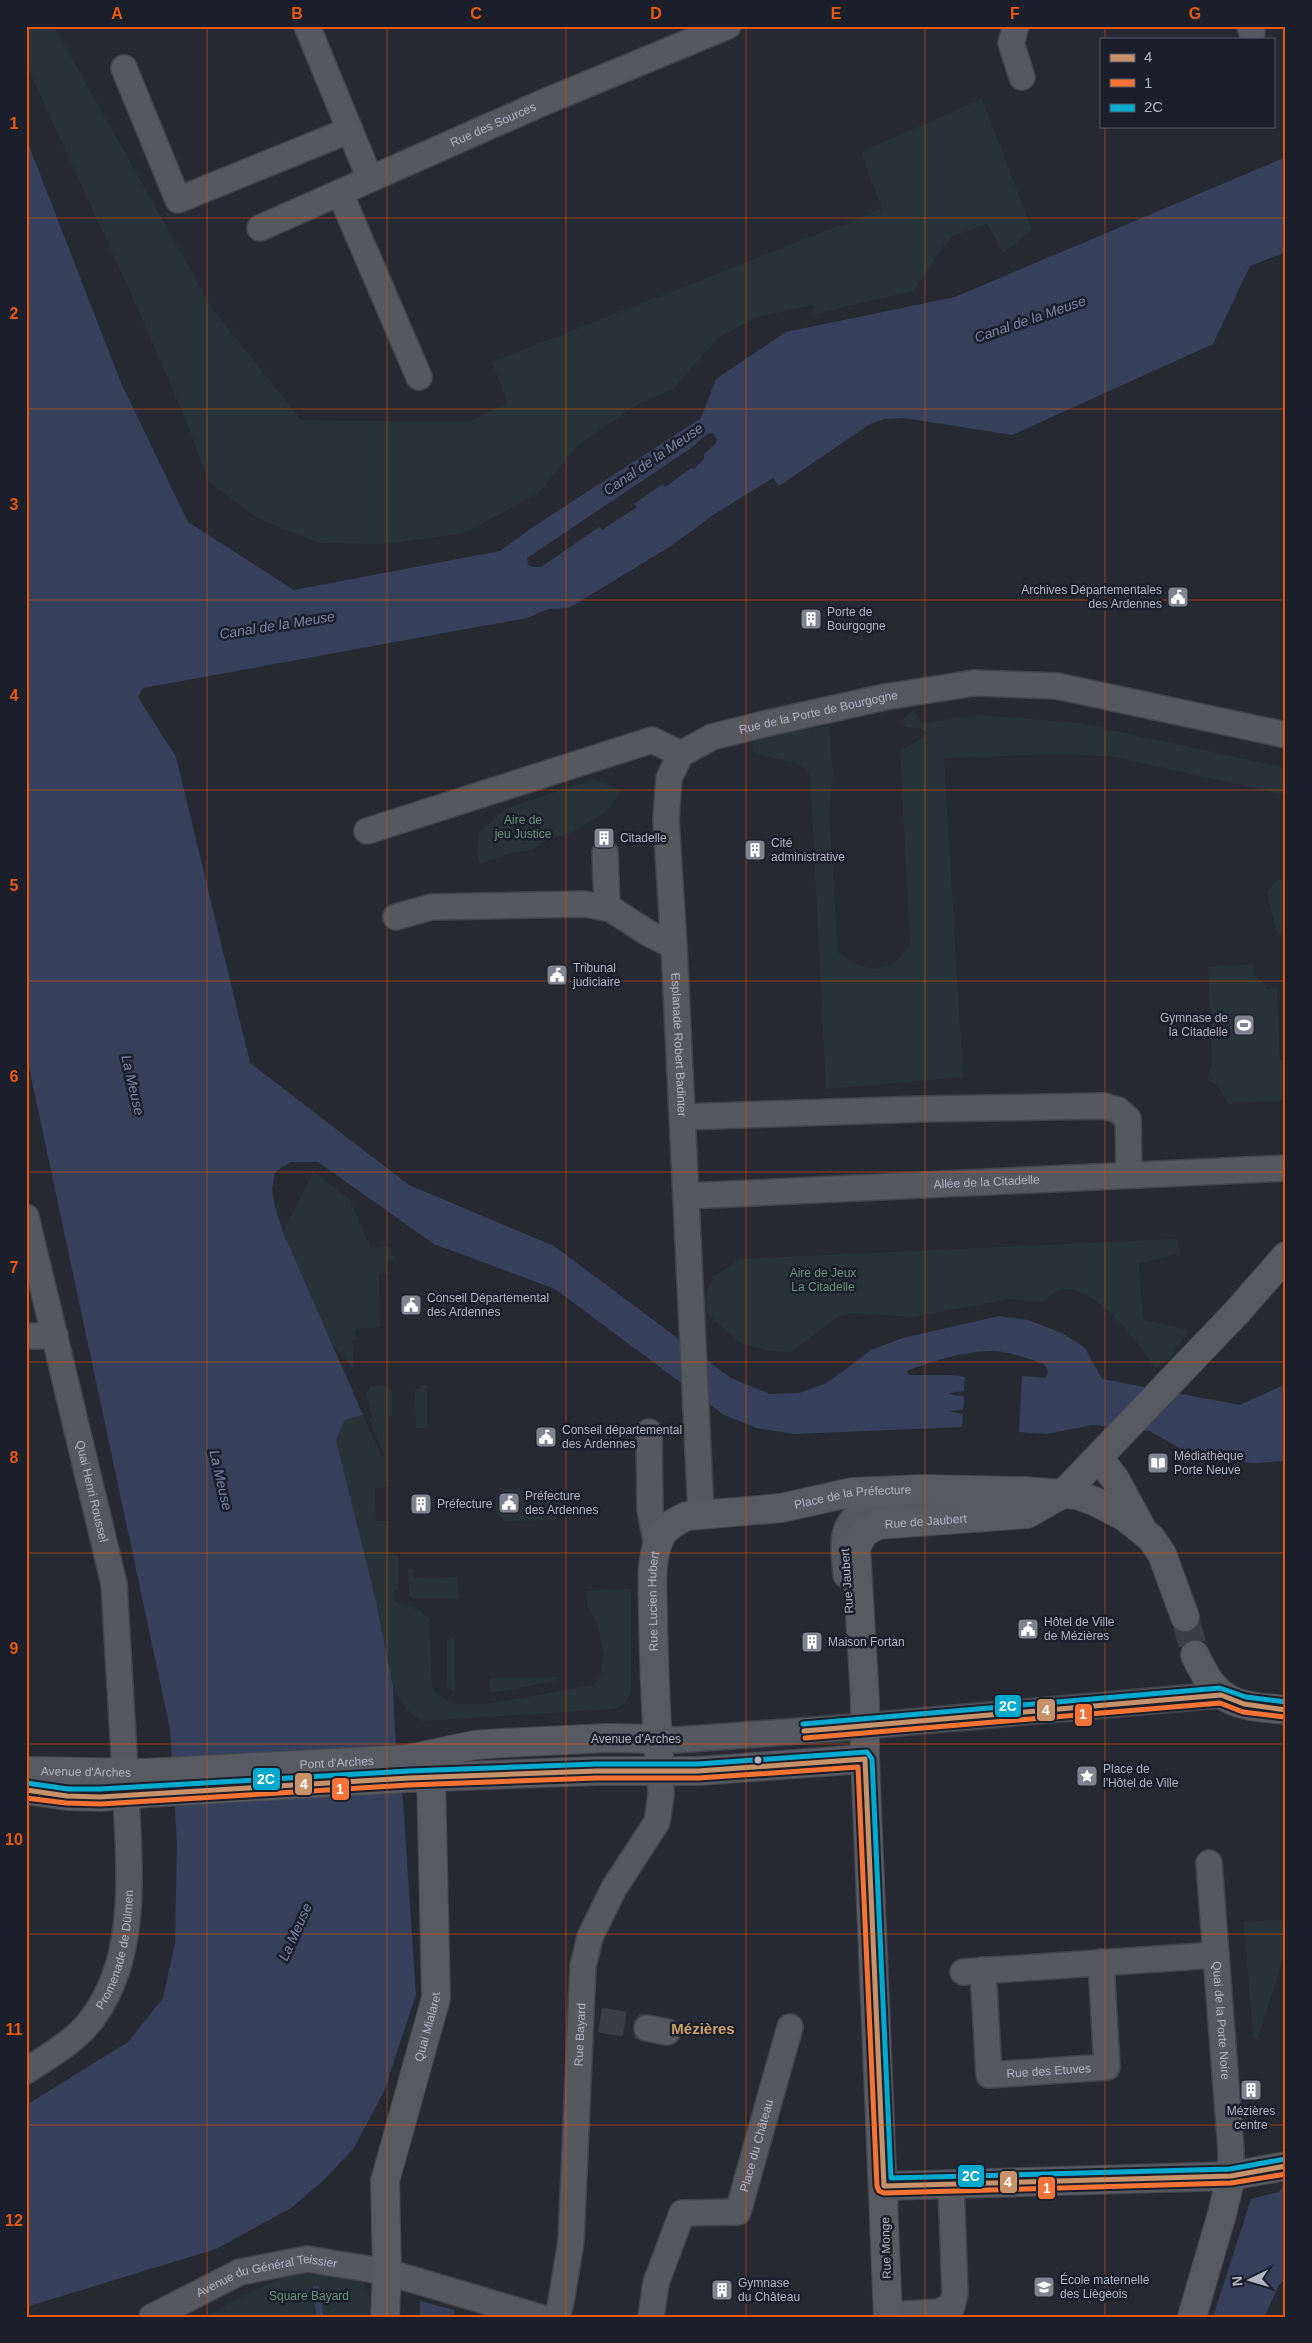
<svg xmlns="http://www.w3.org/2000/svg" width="1312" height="2343" font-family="Helvetica,sans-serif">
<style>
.green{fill:#273339}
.water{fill:#36405a;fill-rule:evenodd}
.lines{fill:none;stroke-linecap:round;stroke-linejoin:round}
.stream{stroke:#36405a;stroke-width:7}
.minor-tunnel{stroke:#3b3e48;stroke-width:25;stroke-dasharray:25 12;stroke-linecap:butt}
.major-tunnel{stroke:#3b3e48;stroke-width:28;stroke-dasharray:28 14;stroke-linecap:butt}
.minor-casing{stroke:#42444b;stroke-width:28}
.major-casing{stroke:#44464f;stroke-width:30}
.minor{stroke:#565860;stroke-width:25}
.major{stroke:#585a62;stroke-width:28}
.bus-1-casing{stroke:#1b1f2b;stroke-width:9}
.bus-2-casing{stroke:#1b1f2b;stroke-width:9}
.bus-3-casing{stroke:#1b1f2b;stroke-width:9}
.bus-1{stroke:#c7916a;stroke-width:5}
.bus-2{stroke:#f57335;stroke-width:5}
.bus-3{stroke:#00a9ce;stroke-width:5}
.grid{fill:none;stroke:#e8590c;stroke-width:1;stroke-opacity:0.55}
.bus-dot{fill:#b0b4c3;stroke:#1b1f2b;stroke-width:2}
.labels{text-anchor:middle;stroke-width:5;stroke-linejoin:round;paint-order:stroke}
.street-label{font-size:12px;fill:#b0b4c3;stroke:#1b1f2b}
.poi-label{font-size:12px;fill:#b0b4c3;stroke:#1b1f2b;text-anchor:start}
.park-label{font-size:12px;fill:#699279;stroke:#1b1f2b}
.water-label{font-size:14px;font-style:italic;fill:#7a86aa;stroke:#1b1f2b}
.quarter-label{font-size:15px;font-weight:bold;fill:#caa264;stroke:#1b1f2b}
.line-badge{stroke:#1b1f2b;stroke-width:2}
.badge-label{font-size:14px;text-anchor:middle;font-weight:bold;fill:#fff}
.neatline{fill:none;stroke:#e8590c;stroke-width:2}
.grid-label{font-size:16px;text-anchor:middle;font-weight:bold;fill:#e8590c}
</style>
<rect width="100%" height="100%" fill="#262932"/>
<!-- green -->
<g class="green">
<path d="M26,26H54L213,310L301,420L469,422L508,403L492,362L882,209L861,152L982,99L1032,230L1003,253L987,223L952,237L943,247L914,291L814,314L813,305L758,317L719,337L673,389L637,405L577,446L540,492L465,533L386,544L319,543L257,518L208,481L188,425L137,307L26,64Z"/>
<path d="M914,710L922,723L980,715L1079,723L1286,768V795L1115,757L1063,754L944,758L963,1077L826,1089L810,772L794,762L754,754L750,740L771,727L802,730L829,726L833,775L829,812L838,952C866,973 889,978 910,945L900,751L929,734L920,728L906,727L902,720Z"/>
<path d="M594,779L621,791L607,811L573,832L544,841L533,850L511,853L480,864L477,850L479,832L507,808Z"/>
<path d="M1276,880H1286V939L1276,930L1267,893Z"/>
<path d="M1253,964L1254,976L1262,981L1267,989L1277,988L1280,1060L1286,1059V1100L1228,1103L1217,1086L1207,1079L1212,1063L1208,967Z"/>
<path d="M313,1171L350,1200L371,1249L383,1246L389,1248L395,1259L387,1260V1273L379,1274L380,1327L355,1329L356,1339L352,1340L354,1369L332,1344L283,1232Z"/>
<path d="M1176,1239L1181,1253L1139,1264L1143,1319L1188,1330L1170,1359L1156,1368C1138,1342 1097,1286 1062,1289C1055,1290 1048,1298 1043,1302L1009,1299L914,1317L852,1313L838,1317L791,1352L770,1351L742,1344L700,1308L713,1277L740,1259Z"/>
<path d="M420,1385H427V1428H416L415,1390L420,1388Z"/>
<path d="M370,1386H387L392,1391V1416L389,1417V1487L375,1488L376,1521H389V1554L398,1555L399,1589L394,1590L395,1602L419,1610L429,1619L432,1686L436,1693L451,1704H487L594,1685L601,1674L604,1654L597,1623L587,1606L586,1591L631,1589V1689C629,1701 623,1708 611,1709L422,1721L406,1709L393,1687L376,1601L336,1440L345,1420L363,1415L381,1456L385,1457L369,1418L372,1417L366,1392L369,1390Z"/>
<path d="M504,1489L553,1490L561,1497V1513L554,1520L505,1521L496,1513V1498Z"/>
<path d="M413,1569L414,1578L457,1577L459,1598H412L409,1595L408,1570Z"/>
<path d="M454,1636L455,1693L447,1686V1641Z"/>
<path d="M557,1677L554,1681L492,1693L490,1691L489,1678Z"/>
<path d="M1286,1919V1950L1258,2038H1253L1244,1922Z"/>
<path d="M328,2273L364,2283L370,2297V2317H204C234,2302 264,2281 297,2275C307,2273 318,2274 328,2273Z"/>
</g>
<!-- water -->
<g class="water">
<path d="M26,138L121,383L188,522L294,590L500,551L533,527L701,418L716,379L786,332L955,297L1286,157V252L1250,266L1213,344L1012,435L904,418L885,419L870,424L779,486L773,478L713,515L671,546L569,608L548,609L527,618L143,688L138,697L176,757L250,1063L409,1185L554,1246L731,1378L770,1394L799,1393L827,1383L871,1350L903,1338L999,1316L1028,1320L1062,1333L1085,1348L1102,1379L1240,1405L1286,1384V1461L1254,1463L1217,1460L1210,1456L1194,1454L1181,1449L1150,1431L1092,1425L1047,1434L1019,1432L1022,1376L1045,1378C1049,1373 1048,1370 1044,1364C1031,1360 1017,1354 1003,1352C977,1347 931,1361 907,1371L909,1375H950L965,1377L964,1391L949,1393L953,1395L964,1396L963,1410L948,1411L963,1414L962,1427L794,1434L756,1428L724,1415L555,1289L434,1244L318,1162H291L282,1167L275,1173L272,1189L275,1207L283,1232L363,1415L345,1420L336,1440L376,1601L393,1687L396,1750L403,1801L416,1995L384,2091L354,2148L324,2180L291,2208L216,2249L26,2307V2103L31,2102L128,2042L163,1998L175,1943L177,1844L170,1729L26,1053ZM713,433L717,440L715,444L704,454V459L694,469L691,468L665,487L663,484L634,504L637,507L602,530L599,527L541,567H533L528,565L527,558L691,448L707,434Z"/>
<path d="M1286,2108V2278L1279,2285L1264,2317H1213L1251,2199L1279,2192L1282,2188Z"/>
<path d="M420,2301L454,2310V2317H420Z"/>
</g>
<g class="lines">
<!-- stream -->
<path class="stream" d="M316,2289L320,2317"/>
<!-- minor-tunnel -->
<path class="minor-tunnel" d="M600,2020L647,2028"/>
<!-- major-tunnel -->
<path class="major-tunnel" d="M1185,1617L1195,1655"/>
<!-- minor casing -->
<g class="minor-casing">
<g id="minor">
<path d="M307,26L370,179"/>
<path d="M1016,26L1011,43L1022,77"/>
<path d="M1250,26L1252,32"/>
<path d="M124,68L178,200L350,130"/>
<path d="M340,193L419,377"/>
<path id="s1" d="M260,228L542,103L728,26"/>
<path id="s2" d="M681,754L669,778L666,819L674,946L701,1514"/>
<path id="s3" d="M367,831L652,740L681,754L712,737L764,724L885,697L974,683L1057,686L1286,735"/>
<path d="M605,853L607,908"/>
<path d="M396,917L431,907L585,904L611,909L648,933L674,946"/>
<path d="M682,1117L922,1109L1104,1106L1118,1110L1128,1119L1129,1175"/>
<path id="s4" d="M687,1196L1286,1168"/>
<path id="s5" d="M26,1217L114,1584L125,1772"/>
<path d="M26,1336H55"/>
<path d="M649,1432L650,1510L657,1545"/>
<path d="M846,1575C844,1548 838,1524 866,1509L985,1504L1002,1498"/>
<path d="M657,1739L677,1740L841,1728L1221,1695"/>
<path id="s6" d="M1209,1863L1231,2151V2176"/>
<path id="s7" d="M983,1970L989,2075L1107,2067L1101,1962"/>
<path d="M963,1972L1216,1955"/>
<path d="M647,2028L667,2032"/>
<path id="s8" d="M26,2071C50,2055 78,2040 94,2016C139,1954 129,1866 126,1794"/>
<path d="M888,2315L938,2312L952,2306L955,2293L951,2184"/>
<path id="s9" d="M152,2317L240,2272L307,2259L387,2272L539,2317"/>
<path id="s10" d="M557,2317L561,2302L571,2241L583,1966L590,1937L614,1888L657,1822L661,1795L660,1770"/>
<path id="s11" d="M651,2317L656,2283L682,2213L738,2212L790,2027"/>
</g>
</g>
<!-- major casing -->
<g class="major-casing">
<g id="major">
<path d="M1099,1458L1115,1479L1141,1527"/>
<path d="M1195,1655C1218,1705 1234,1705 1286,1710"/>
<path id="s12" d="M660,1770C656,1719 654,1668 653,1617C653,1591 649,1562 660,1538C665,1527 676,1521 687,1516L781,1508L853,1492L922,1489L1023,1491L1077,1495L1094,1501L1125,1517L1151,1538L1162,1554L1185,1617"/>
<path id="s13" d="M26,1771L146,1773L408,1759L475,1745L502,1743L608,1738L657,1739"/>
<path d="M26,1790L67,1796L100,1797L148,1793L409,1778L597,1771H698L865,1759"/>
<path d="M884,2186L1231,2176L1286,2166"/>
<path id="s14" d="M385,2317L387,2272L385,2181L436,1998L431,1777"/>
<path id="s15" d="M888,2317L865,1759V1701L856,1547L864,1533L877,1525L1027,1514L1064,1493L1237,1312L1286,1256"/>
<path d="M1192,2317L1222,2214L1231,2176"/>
</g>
</g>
<!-- minor -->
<use href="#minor" class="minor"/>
<!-- major -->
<use href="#major" class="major"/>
<!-- bus-1 casing -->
<g class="bus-1-casing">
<g id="bus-1">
<path d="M804,1731L1221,1695L1244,1704L1286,1710"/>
<path d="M26,1790L67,1796L100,1797L409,1778L597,1771H698L865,1759L884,2186L1231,2176L1286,2166"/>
</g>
</g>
<!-- bus-2 casing -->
<g class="bus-2-casing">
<g id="bus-2">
<path d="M805,1738L1220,1703L1243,1712L1285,1717"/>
<path d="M26,1798L66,1803L101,1804L409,1785L597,1778H699L858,1767L877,2186L879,2191L884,2193L1231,2183L1286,2174"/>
</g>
</g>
<!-- bus-3 casing -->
<g class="bus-3-casing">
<g id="bus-3">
<path d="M803,1724L1220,1688L1246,1697L1286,1702"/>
<path d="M27,1783L68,1789H100L409,1771L597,1764H698L867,1752L872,1759L891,2178L1230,2169L1285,2159"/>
</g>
</g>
<!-- bus-1 -->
<use href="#bus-1" class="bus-1"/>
<!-- bus-2 -->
<use href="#bus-2" class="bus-2"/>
<!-- bus-3 -->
<use href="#bus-3" class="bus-3"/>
</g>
<!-- grid -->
<path class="grid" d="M207,26V2317M387,26V2317M566,26V2317M746,26V2317M925,26V2317M1105,26V39M1105,126V2317M26,218H1286M26,409H1286M26,600H1286M26,790H1286M26,981H1286M26,1172H1286M26,1362H1286M26,1553H1286M26,1744H1286M26,1934H1286M26,2125H1286"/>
<!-- icons -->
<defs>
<g id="civic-square" transform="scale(1.125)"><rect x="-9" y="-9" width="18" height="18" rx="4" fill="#808390" stroke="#1b1f2b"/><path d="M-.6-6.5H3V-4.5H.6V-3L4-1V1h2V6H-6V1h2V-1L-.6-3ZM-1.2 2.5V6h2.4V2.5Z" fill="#fff"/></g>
<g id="building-square" transform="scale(1.125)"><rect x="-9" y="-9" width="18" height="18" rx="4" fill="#808390" stroke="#1b1f2b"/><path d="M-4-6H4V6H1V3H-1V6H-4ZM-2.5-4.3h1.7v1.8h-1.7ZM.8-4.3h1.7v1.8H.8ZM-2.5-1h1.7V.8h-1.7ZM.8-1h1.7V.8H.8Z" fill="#fff"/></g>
<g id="stadium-square" transform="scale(1.125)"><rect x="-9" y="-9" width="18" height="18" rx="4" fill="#808390" stroke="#1b1f2b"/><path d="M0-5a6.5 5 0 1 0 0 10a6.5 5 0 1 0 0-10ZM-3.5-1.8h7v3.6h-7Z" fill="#fff"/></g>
<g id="library-square" transform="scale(1.125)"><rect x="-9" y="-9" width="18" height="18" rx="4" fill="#808390" stroke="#1b1f2b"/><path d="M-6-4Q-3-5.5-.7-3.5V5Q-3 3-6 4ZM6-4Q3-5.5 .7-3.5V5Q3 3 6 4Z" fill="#fff"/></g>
<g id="sight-square" transform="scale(1.125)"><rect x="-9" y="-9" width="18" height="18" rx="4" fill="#808390" stroke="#1b1f2b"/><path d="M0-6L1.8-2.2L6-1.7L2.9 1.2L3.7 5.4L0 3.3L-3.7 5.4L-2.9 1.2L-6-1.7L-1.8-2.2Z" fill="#fff"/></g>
<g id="school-square" transform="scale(1.125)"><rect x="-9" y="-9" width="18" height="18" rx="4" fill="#808390" stroke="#1b1f2b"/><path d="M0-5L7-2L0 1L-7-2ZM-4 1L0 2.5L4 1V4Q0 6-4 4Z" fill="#fff"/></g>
</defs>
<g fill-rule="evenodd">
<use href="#civic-square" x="1178" y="597"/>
<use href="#building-square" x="811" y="619"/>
<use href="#building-square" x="604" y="838"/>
<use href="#building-square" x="755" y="850"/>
<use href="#civic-square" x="557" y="975"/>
<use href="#stadium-square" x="1244" y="1025"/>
<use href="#civic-square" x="411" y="1305"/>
<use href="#civic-square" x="546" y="1437"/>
<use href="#library-square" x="1158" y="1463"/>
<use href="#civic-square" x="509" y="1503"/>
<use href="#building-square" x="421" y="1504"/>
<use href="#civic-square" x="1028" y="1629"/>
<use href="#building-square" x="812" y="1642"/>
<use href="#sight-square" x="1087" y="1776"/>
<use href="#building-square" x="1251" y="2090"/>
<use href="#school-square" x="1044" y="2287"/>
<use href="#building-square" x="722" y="2290"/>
</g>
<!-- markers -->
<circle class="bus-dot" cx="758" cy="1760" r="4.5"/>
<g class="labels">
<!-- street labels -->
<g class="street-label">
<text dy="4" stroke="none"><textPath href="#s1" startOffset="255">Rue des Sources</textPath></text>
<text dy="4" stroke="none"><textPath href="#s3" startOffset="476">Rue de la Porte de Bourgogne</textPath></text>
<text dy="4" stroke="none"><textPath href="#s2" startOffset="294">Esplanade Robert Badinter</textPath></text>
<text dy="4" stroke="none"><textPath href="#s4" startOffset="300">Allée de la Citadelle</textPath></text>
<text dy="4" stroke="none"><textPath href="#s5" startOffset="282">Quai Henri Roussel</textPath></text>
<text dy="4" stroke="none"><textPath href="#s12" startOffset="436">Place de la Préfecture</textPath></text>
<text dy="4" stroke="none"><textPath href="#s15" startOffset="851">Rue de Jaubert</textPath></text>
<text transform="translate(847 1581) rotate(-94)" y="4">Rue Jaubert</text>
<text dy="4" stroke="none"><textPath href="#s12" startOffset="169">Rue Lucien Hubert</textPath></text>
<text x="636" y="1743">Avenue d'Arches</text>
<text dy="4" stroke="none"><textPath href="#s13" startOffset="311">Pont d'Arches</textPath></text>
<text dy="4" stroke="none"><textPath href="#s13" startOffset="60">Avenue d'Arches</textPath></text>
<text dy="4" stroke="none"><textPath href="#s8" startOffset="159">Promenade de Dülmen</textPath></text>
<text dy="4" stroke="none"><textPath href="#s6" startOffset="158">Quai de la Porte Noire</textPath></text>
<text dy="4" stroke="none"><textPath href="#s14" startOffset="296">Quai Mialaret</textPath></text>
<text dy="4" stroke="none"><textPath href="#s10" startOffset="284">Rue Bayard</textPath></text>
<text dy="4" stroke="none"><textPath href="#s7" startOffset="165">Rue des Etuves</textPath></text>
<text dy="4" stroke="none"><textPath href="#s11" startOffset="234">Place du Château</textPath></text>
<text transform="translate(886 2248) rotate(-92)" y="4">Rue Monge</text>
<text dy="4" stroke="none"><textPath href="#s9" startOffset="124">Avenue du Général Teissier</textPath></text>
</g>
<!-- poi labels -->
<g class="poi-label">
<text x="1162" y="594" text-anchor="end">Archives Départementales<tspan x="1162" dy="14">des Ardennes</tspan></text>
<text x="827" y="616">Porte de<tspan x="827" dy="14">Bourgogne</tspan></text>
<text x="620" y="842">Citadelle</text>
<text x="771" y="847">Cité<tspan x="771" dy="14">administrative</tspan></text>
<text x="573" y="972">Tribunal<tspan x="573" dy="14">judiciaire</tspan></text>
<text x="1228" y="1022" text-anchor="end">Gymnase de<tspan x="1228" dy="14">la Citadelle</tspan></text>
<text x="427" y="1302">Conseil Départemental<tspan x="427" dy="14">des Ardennes</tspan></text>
<text x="562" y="1434">Conseil départemental<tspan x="562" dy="14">des Ardennes</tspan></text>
<text x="1174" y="1460">Médiathèque<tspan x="1174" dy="14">Porte Neuve</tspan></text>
<text x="525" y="1500">Préfecture<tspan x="525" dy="14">des Ardennes</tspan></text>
<text x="437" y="1508">Préfecture</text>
<text x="1044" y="1626">Hôtel de Ville<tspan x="1044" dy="14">de Mézières</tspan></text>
<text x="828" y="1646">Maison Fortan</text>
<text x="1103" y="1773">Place de<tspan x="1103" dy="14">l'Hôtel de Ville</tspan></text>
<text x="1251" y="2115" text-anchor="middle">Mézières<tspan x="1251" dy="14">centre</tspan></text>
<text x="1060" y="2284">École maternelle<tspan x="1060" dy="14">des Liègeois</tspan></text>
<text x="738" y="2287">Gymnase<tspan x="738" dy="14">du Château</tspan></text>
</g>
<!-- park labels -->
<g class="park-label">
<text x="523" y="824">Aire de<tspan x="523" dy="14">jeu Justice</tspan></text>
<text x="823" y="1277">Aire de Jeux<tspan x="823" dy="14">La Citadelle</tspan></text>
<text x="309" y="2300">Square Bayard</text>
</g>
<!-- water labels -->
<g class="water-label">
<text transform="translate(1030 319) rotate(-19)" y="5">Canal de la Meuse</text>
<text transform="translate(653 459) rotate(-34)" y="5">Canal de la Meuse</text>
<text transform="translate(277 625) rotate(-9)" y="5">Canal de la Meuse</text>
<text transform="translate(133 1085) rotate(77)" y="5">La Meuse</text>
<text transform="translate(221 1480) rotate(77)" y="5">La Meuse</text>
<text transform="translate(295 1932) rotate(-66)" y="5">La Meuse</text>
</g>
<!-- quarter labels -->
<g class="quarter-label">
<text x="703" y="2034">Mézières</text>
</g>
</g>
<g class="line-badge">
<rect x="994" y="1694" width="28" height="24" rx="5" fill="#00a9ce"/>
<rect x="1036" y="1698" width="20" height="24" rx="5" fill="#c7916a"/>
<rect x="1074" y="1703" width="19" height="24" rx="5" fill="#f57335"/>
<rect x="252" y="1767" width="29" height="24" rx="5" fill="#00a9ce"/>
<rect x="294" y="1772" width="19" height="24" rx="5" fill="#c7916a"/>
<rect x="331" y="1777" width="19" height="24" rx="5" fill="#f57335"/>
<rect x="957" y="2164" width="28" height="24" rx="5" fill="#00a9ce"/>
<rect x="999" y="2170" width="19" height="24" rx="5" fill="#c7916a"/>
<rect x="1037" y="2176" width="19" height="24" rx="5" fill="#f57335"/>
</g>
<g class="badge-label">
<text x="1008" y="1711">2C</text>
<text x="1046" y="1715">4</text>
<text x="1083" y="1719">1</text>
<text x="266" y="1784">2C</text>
<text x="304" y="1789">4</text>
<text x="340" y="1794">1</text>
<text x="971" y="2181">2C</text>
<text x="1008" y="2187">4</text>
<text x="1047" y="2193">1</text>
</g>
<!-- border -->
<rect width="1312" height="2343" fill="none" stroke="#1b1f2b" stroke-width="55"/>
<!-- legend -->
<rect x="1100" y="38" width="175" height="90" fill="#1b1f2b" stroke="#575b68"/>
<rect x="1110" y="54" width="25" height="8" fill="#c7916a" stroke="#575b68"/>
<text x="1144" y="62" font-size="15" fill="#b0b4c3">4</text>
<rect x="1110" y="79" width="25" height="8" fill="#f57335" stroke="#575b68"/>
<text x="1144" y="88" font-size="15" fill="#b0b4c3">1</text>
<rect x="1110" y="104" width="25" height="8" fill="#00a9ce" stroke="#575b68"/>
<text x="1144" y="112" font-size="15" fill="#b0b4c3">2C</text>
<!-- north arrow -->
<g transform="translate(1250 2280) rotate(265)" stroke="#1b1f2b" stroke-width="4" paint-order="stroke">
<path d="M0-4L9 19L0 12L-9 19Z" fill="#b0b4c3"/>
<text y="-8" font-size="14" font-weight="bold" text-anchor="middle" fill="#b0b4c3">N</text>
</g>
<rect x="28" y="28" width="1256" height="2288" class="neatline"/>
<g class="grid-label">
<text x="117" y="19">A</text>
<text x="297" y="19">B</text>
<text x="476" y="19">C</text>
<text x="656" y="19">D</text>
<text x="836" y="19">E</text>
<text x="1015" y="19">F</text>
<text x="1195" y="19">G</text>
<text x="14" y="129">1</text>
<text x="14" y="319">2</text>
<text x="14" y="510">3</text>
<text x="14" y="701">4</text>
<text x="14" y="891">5</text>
<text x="14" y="1082">6</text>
<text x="14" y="1273">7</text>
<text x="14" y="1463">8</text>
<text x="14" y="1654">9</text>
<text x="14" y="1845">10</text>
<text x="14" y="2035">11</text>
<text x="14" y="2226">12</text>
</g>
</svg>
